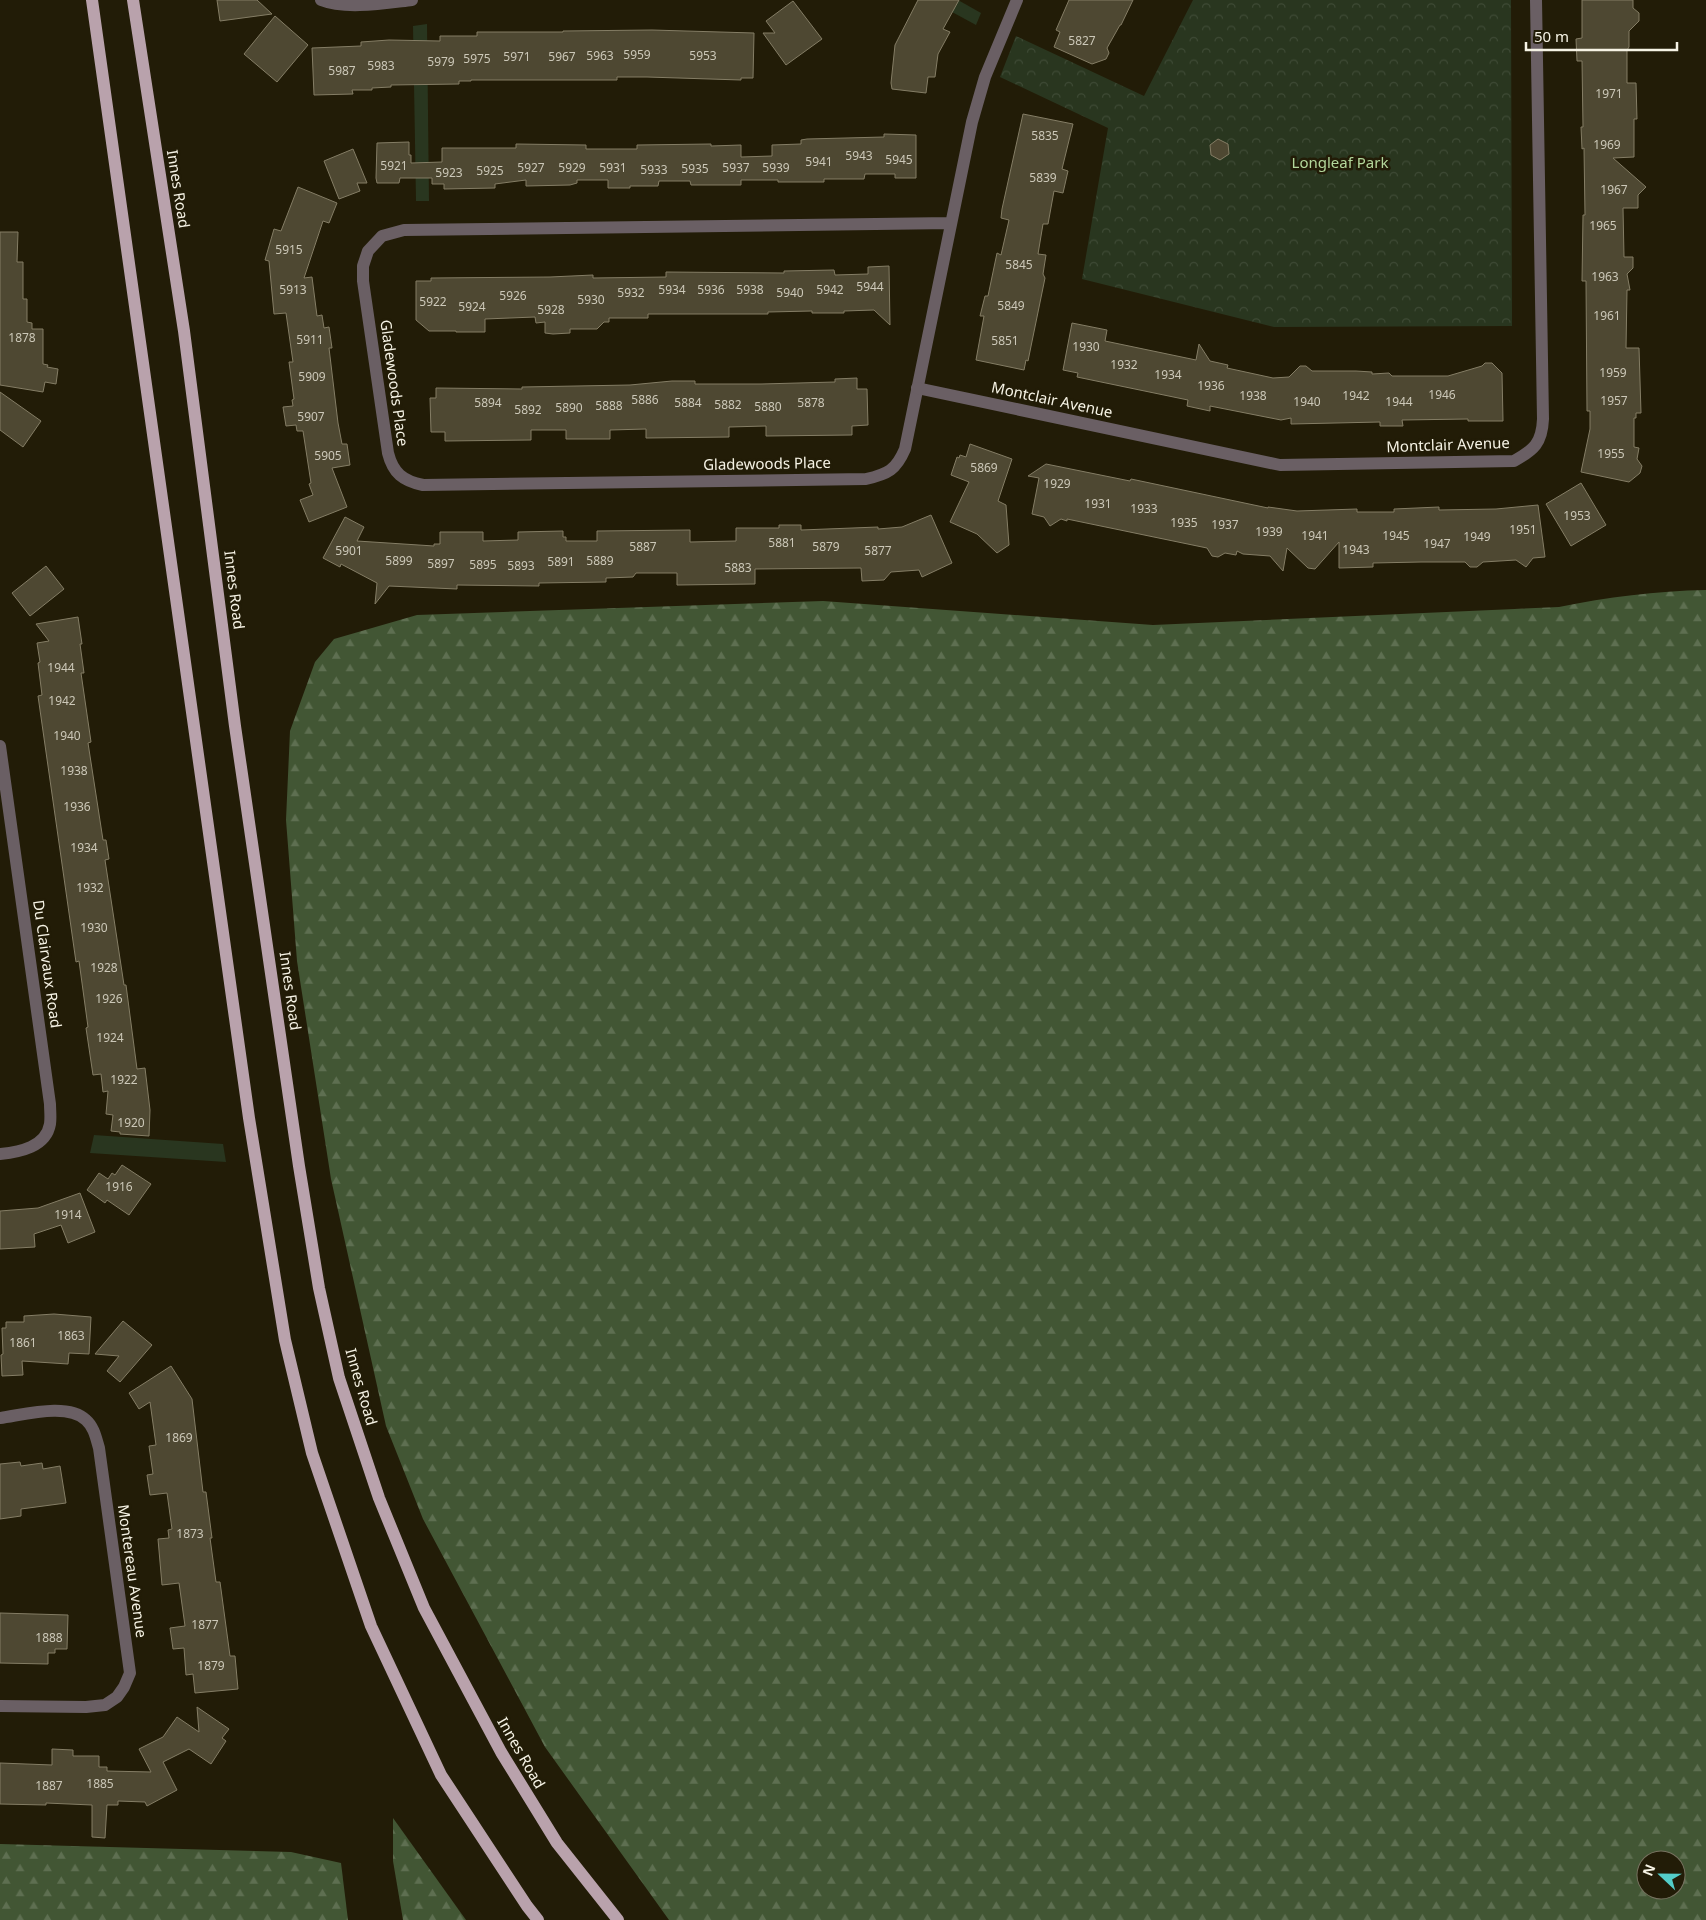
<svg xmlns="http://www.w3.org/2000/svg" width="1706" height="1920" font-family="'Noto Sans',sans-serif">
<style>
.grass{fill:#29361f}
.forest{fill:url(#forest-firs);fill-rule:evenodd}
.park{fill:url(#park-crowns)}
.building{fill:#4e4832;stroke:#847d65}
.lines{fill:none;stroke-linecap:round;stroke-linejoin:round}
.minor{stroke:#6a5f64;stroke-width:12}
.major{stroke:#b9a2ac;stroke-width:12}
.labels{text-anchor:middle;stroke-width:5;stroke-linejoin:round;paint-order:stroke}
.number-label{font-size:12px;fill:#ccc8b8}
.park-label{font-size:15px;fill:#b3d79b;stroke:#221c07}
.street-label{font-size:15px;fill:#f6f3e5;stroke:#221c07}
</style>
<defs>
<pattern id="forest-firs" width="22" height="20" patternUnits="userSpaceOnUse" patternTransform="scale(1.25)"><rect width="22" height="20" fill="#425634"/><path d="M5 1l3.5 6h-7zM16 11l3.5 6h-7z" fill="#5e6f51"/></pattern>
<pattern id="park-crowns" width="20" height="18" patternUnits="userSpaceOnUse" patternTransform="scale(1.25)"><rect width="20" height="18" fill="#29361f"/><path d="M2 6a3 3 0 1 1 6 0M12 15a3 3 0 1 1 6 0" fill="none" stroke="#3e4a35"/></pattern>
</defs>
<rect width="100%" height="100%" fill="#221c07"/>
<!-- grass -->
<g class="grass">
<path d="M930,0H958L981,13L976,25Z"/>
<path d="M427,24L429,201H416L413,26Z"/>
<path d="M94,1135L223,1144L226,1162L90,1153Z"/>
</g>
<!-- forest -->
<g class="forest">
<path d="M1706,590V1920H669L545,1747L423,1519L386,1426L331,1179L297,961L286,820L290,731L315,662L334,639L417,615L823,601L1153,625L1559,607C1607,597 1656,591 1706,590ZM1646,1860H1676V1890H1646Z"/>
<path d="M393,1818L466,1920H403L393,1861Z"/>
<path d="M0,1844L291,1852L341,1863L348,1920H0Z"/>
</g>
<!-- park -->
<path class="park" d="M1193,0H1511L1512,326L1274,327L1082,279L1108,128L1000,77L1016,36L1144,96Z"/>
<!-- building -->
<g class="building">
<path d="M217,0H257L272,14L220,21Z"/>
<path d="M918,0H959L943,29L950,32L938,54L935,77H928L926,93L892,89L891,83L895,45Z"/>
<path d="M1069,0H1133L1121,25H1120L1107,48L1109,53L1106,59L1092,64L1054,47L1060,32L1056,30Z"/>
<path d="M1582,0H1633V8L1639,13V21L1629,31V47L1627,50V83H1636L1637,119H1634V157L1613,158L1646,187L1638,195V208H1623L1624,257H1633V268L1627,274L1630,290H1627L1626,348H1639L1641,413H1636V418H1634V447L1639,448L1637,459L1642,466L1640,473L1629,482L1581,472L1590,429V411H1587L1586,281H1582L1583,215H1585L1584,148L1582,149L1581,127H1583L1582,61H1577L1576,39L1582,38Z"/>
<path d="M793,1L822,39L786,65L763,33H775L766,21Z"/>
<path d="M275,16L308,45L277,82L244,54Z"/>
<path d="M652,30L754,33L753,78H741V80L647,77H617V80H471V81H459V84L391,85V87L372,88V90H352L353,94L314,95L312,48L361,46V42L389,40L440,41V36H477V32H563V31Z"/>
<path d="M1023,114L1073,124L1062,169L1068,171L1063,193L1054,191L1048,224H1043L1038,254L1046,255L1043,274L1045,278L1028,361L1026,360L1024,370L976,360L984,316H980L985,296H988L997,253L1001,255L1009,220L1001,218L1002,209Z"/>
<path d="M884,134L916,135V178H895V174H865L864,179H824V182H778V180H741V185H691L690,181H659L658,186H630V188H608V180H577V183L570,185L526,186V180L495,184V188L444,189V184H432V178H400L399,183H377L376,178L377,143L409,142V155H411V163L442,162V148H516V144L586,145V149H637V145L711,144V146L741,145V157L772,156V145L801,144V140L807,139L884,137Z"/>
<path d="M1218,139L1228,144L1229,154L1220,160L1211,155L1210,145Z"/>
<path d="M353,149L367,183H357L360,191L339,199L324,161Z"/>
<path d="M298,187L337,203L329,223L323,221L304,278L312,277L317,316L322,315L324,328L329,327L332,348H329L338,423L342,444H347L350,465L332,468L347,507L309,522L300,500L313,495L309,484L311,483L303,431H297L296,425L286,426L283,407L293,406L292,400L294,399L289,362H293L286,313L274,314L269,261L265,260L274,229L281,231Z"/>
<path d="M0,232H18L17,262H23V299H27V322L32,323V329H43V364L48,365L47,367L58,369L56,384L45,382L43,392L0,385Z"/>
<path d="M889,266L890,325L874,310L844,311V313H812V311L768,312V314H648V318H609V322H604L597,329H570V333L553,334L545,333V322L536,323L535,317L485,319V332H456V331H429L416,320V281H431V278L550,277L593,275V278L666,277V272L784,273V271L834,270L835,275L868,274V267Z"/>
<path d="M1072,323L1107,330L1105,341L1196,360L1199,344L1210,361L1228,365L1227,368L1273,378L1289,377L1300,366H1306L1312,371H1356L1372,372V374L1389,373L1392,376H1448L1482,366L1485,363H1492L1502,373L1503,421H1468V419L1402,420L1403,426H1380V422L1291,424V418L1281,420L1210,406V411L1187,406L1188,400L1077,377L1078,373L1063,370Z"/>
<path d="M857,378V389H867L868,425L852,426V435L766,436V426L729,427V437L646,438V429L610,430V439H566V430H531V440L445,441V432H431L430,398H436V388L522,389V387L630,385L672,381H695V384H761L835,382V379Z"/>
<path d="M0,392L41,421L23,447L0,430Z"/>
<path d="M970,444L1012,459L998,501L1006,505L1009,545L997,553L977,534L950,522L969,482L951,475L957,457L959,458L960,455L966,457Z"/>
<path d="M1046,464L1130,481L1131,479L1268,508V507L1297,511L1357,509V512H1394V509L1439,507V510L1496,509L1538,505L1545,557L1533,558L1526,567L1516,560L1483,562L1477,567H1470L1465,562H1421L1373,563V567L1339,568V542L1315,569L1308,568L1287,548L1283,571L1270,556L1243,554L1237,551L1236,555L1225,553L1218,557L1212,556L1207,548L1067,519V521L1061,519L1050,526L1044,517L1032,514L1039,478L1028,476Z"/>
<path d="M1581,483L1606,525L1571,546L1546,504Z"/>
<path d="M931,515L952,563L922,577L919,570L891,572L884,580L862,581L861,568L755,569V584L677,585V573H636L633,577L606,578V582L539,583V586L457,585V589L389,586L375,604L377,583L341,564L340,567L323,558L345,517L364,527L357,541L434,546V544H440V532H483V541L518,540V532L563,531V537H566V541H597V531L690,530V542L736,541V528H779V525H801V530L878,527V529L902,527Z"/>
<path d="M46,566L64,589L30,616L12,593Z"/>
<path d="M78,617L82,644H80L84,673H81L91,742L88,743L103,840H106L109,859L105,860L124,985H126L137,1069L145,1068L150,1110L149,1136L120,1134V1132L111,1131L113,1115L106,1114L108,1091L103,1092L101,1074L93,1075L86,1028L88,1027L79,961L76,962L38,696L42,695L38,663L40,662L37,643L49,641L36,624Z"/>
<path d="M122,1165L151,1184L129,1215L107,1200L105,1203L87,1190L99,1173L108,1179L112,1173L115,1175Z"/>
<path d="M80,1193L95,1232L68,1243L61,1225L34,1234L35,1247L0,1249V1211L38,1208Z"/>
<path d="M54,1314L91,1317L89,1354L69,1353L68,1364L22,1361L23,1375L2,1376L1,1355L3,1354L2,1328H6V1322H24V1316Z"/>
<path d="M123,1321L152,1345L120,1382L107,1371L119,1356L95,1354Z"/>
<path d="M171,1366L192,1399L203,1492H206L212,1538H210L216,1582H220L230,1656H235L238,1689L195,1693L193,1674L186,1675L184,1648L173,1649L170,1628L185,1626L179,1583L162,1585L158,1539L169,1538L168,1530L172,1529L167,1493L150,1495L147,1475L153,1474L149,1446L156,1445L150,1402L139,1409L129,1393Z"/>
<path d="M20,1462L21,1466L42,1463L43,1469L60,1466L66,1503L21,1509V1516L0,1519V1464Z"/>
<path d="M0,1613L68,1615L67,1649H55V1653H48V1664L0,1663Z"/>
<path d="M197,1707L229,1729L222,1738L226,1741L211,1764L189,1749L163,1762L177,1790L147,1806L145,1802L118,1801V1805H107L105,1838L92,1837V1805L46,1803V1805L0,1804V1763L52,1765V1749L73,1750V1756H99V1767H107V1771L151,1772L139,1749L163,1737L177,1717L199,1732Z"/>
</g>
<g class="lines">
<!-- minor -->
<g class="minor">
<path d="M321,0C346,10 386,3 412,0"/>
<path d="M951,223L404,230L382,236L368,251L363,266V281L388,453C393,473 403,481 423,485L866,479C888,474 896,470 905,449L972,122L985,77L1017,0"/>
<path d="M917,388L1280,465L1514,461C1534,450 1542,443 1543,419L1536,0"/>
<path d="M0,746L50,1104C50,1110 51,1117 50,1124C46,1147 20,1152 0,1154"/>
<path d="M0,1418C23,1415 68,1402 86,1420C94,1427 96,1438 99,1448L130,1673L124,1687L117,1697L105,1705L86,1707L0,1706"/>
</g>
<!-- major -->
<g class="major">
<path d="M92,0L249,1118L285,1340L312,1453L371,1626L441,1775L527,1906L538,1920"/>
<path d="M133,0L184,331L235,726L299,1166L319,1288L339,1378L379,1498L424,1608L501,1752L557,1843L618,1920"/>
</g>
</g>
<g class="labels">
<!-- number labels -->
<g class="number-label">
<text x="1082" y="45">5827</text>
<text x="637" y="59">5959</text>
<text x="600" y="60">5963</text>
<text x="703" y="60">5953</text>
<text x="517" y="61">5971</text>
<text x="562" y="61">5967</text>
<text x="477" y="63">5975</text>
<text x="441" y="66">5979</text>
<text x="381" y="70">5983</text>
<text x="342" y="75">5987</text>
<text x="1609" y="98">1971</text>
<text x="1045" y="140">5835</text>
<text x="1607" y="149">1969</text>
<text x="859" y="160">5943</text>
<text x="899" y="164">5945</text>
<text x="819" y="166">5941</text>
<text x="394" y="170">5921</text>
<text x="531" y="172">5927</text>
<text x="572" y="172">5929</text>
<text x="613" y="172">5931</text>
<text x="736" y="172">5937</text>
<text x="776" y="172">5939</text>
<text x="695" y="173">5935</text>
<text x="654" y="174">5933</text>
<text x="490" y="175">5925</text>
<text x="449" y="177">5923</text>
<text x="1043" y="182">5839</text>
<text x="1614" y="194">1967</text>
<text x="1603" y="230">1965</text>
<text x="289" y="254">5915</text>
<text x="1019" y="269">5845</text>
<text x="1605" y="281">1963</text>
<text x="870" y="291">5944</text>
<text x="293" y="294">5913</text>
<text x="672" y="294">5934</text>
<text x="711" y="294">5936</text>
<text x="750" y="294">5938</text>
<text x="830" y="294">5942</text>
<text x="631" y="297">5932</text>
<text x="790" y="297">5940</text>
<text x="513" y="300">5926</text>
<text x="591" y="304">5930</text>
<text x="433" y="306">5922</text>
<text x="1011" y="310">5849</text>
<text x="472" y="311">5924</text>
<text x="551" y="314">5928</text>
<text x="1607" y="320">1961</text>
<text x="22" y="342">1878</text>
<text x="310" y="344">5911</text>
<text x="1005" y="345">5851</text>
<text x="1086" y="351">1930</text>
<text x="1124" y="369">1932</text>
<text x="1613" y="377">1959</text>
<text x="1168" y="379">1934</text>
<text x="312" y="381">5909</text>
<text x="1211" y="390">1936</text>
<text x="1442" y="399">1946</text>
<text x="1253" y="400">1938</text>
<text x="1356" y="400">1942</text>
<text x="645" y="404">5886</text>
<text x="1614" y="405">1957</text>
<text x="1307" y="406">1940</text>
<text x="1399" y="406">1944</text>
<text x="488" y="407">5894</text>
<text x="688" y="407">5884</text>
<text x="811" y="407">5878</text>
<text x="728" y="409">5882</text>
<text x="609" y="410">5888</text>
<text x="768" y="411">5880</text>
<text x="569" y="412">5890</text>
<text x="528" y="414">5892</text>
<text x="311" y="421">5907</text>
<text x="1611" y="458">1955</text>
<text x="328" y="460">5905</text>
<text x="984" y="472">5869</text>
<text x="1057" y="488">1929</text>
<text x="1098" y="508">1931</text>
<text x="1144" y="513">1933</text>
<text x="1577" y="520">1953</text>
<text x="1184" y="527">1935</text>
<text x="1225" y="529">1937</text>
<text x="1523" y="534">1951</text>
<text x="1269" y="536">1939</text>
<text x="1315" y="540">1941</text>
<text x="1396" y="540">1945</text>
<text x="1477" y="541">1949</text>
<text x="782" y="547">5881</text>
<text x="1437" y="548">1947</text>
<text x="643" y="551">5887</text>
<text x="826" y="551">5879</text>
<text x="1356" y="554">1943</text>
<text x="349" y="555">5901</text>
<text x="878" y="555">5877</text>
<text x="399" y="565">5899</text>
<text x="600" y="565">5889</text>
<text x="561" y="566">5891</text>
<text x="441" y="568">5897</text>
<text x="483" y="569">5895</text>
<text x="521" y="570">5893</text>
<text x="738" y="572">5883</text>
<text x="61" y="672">1944</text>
<text x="62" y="705">1942</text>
<text x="67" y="740">1940</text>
<text x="74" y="775">1938</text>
<text x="77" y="811">1936</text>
<text x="84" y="852">1934</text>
<text x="90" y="892">1932</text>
<text x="94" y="932">1930</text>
<text x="104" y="972">1928</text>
<text x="109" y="1003">1926</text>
<text x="110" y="1042">1924</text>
<text x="124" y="1084">1922</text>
<text x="131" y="1127">1920</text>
<text x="119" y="1191">1916</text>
<text x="68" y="1219">1914</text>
<text x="71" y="1340">1863</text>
<text x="23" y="1347">1861</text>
<text x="179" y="1442">1869</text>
<text x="190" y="1538">1873</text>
<text x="205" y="1629">1877</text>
<text x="49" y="1642">1888</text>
<text x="211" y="1670">1879</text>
<text x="100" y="1788">1885</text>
<text x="49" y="1790">1887</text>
</g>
<!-- park labels -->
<g class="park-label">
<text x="1340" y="168">Longleaf Park</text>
</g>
<!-- street labels -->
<g class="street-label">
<text transform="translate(178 189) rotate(81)" y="5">Innes Road</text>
<text transform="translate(394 383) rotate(82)" y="5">Gladewoods Place</text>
<text transform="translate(1052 400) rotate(12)" y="5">Montclair Avenue</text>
<text transform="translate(1448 445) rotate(-2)" y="5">Montclair Avenue</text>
<text transform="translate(767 464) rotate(-1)" y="5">Gladewoods Place</text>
<text transform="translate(234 590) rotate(83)" y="5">Innes Road</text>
<text transform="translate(47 964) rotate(82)" y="5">Du Clairvaux Road</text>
<text transform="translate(290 991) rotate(82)" y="5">Innes Road</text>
<text transform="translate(361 1387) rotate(74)" y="5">Innes Road</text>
<text transform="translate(132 1571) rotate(82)" y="5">Montereau Avenue</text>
<text transform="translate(521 1753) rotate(60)" y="5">Innes Road</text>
</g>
</g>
<!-- north arrow -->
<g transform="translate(1661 1875) rotate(292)"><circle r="24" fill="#221c07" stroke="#777260"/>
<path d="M0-4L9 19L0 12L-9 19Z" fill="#53cdc9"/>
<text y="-8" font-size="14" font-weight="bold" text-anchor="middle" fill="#f6f3e5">N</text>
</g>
<!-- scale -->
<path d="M1526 42v8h151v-8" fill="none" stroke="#f6f3e5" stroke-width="2.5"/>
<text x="1534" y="42" font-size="15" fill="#f6f3e5" stroke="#221c07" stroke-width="4" paint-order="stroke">50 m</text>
</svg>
